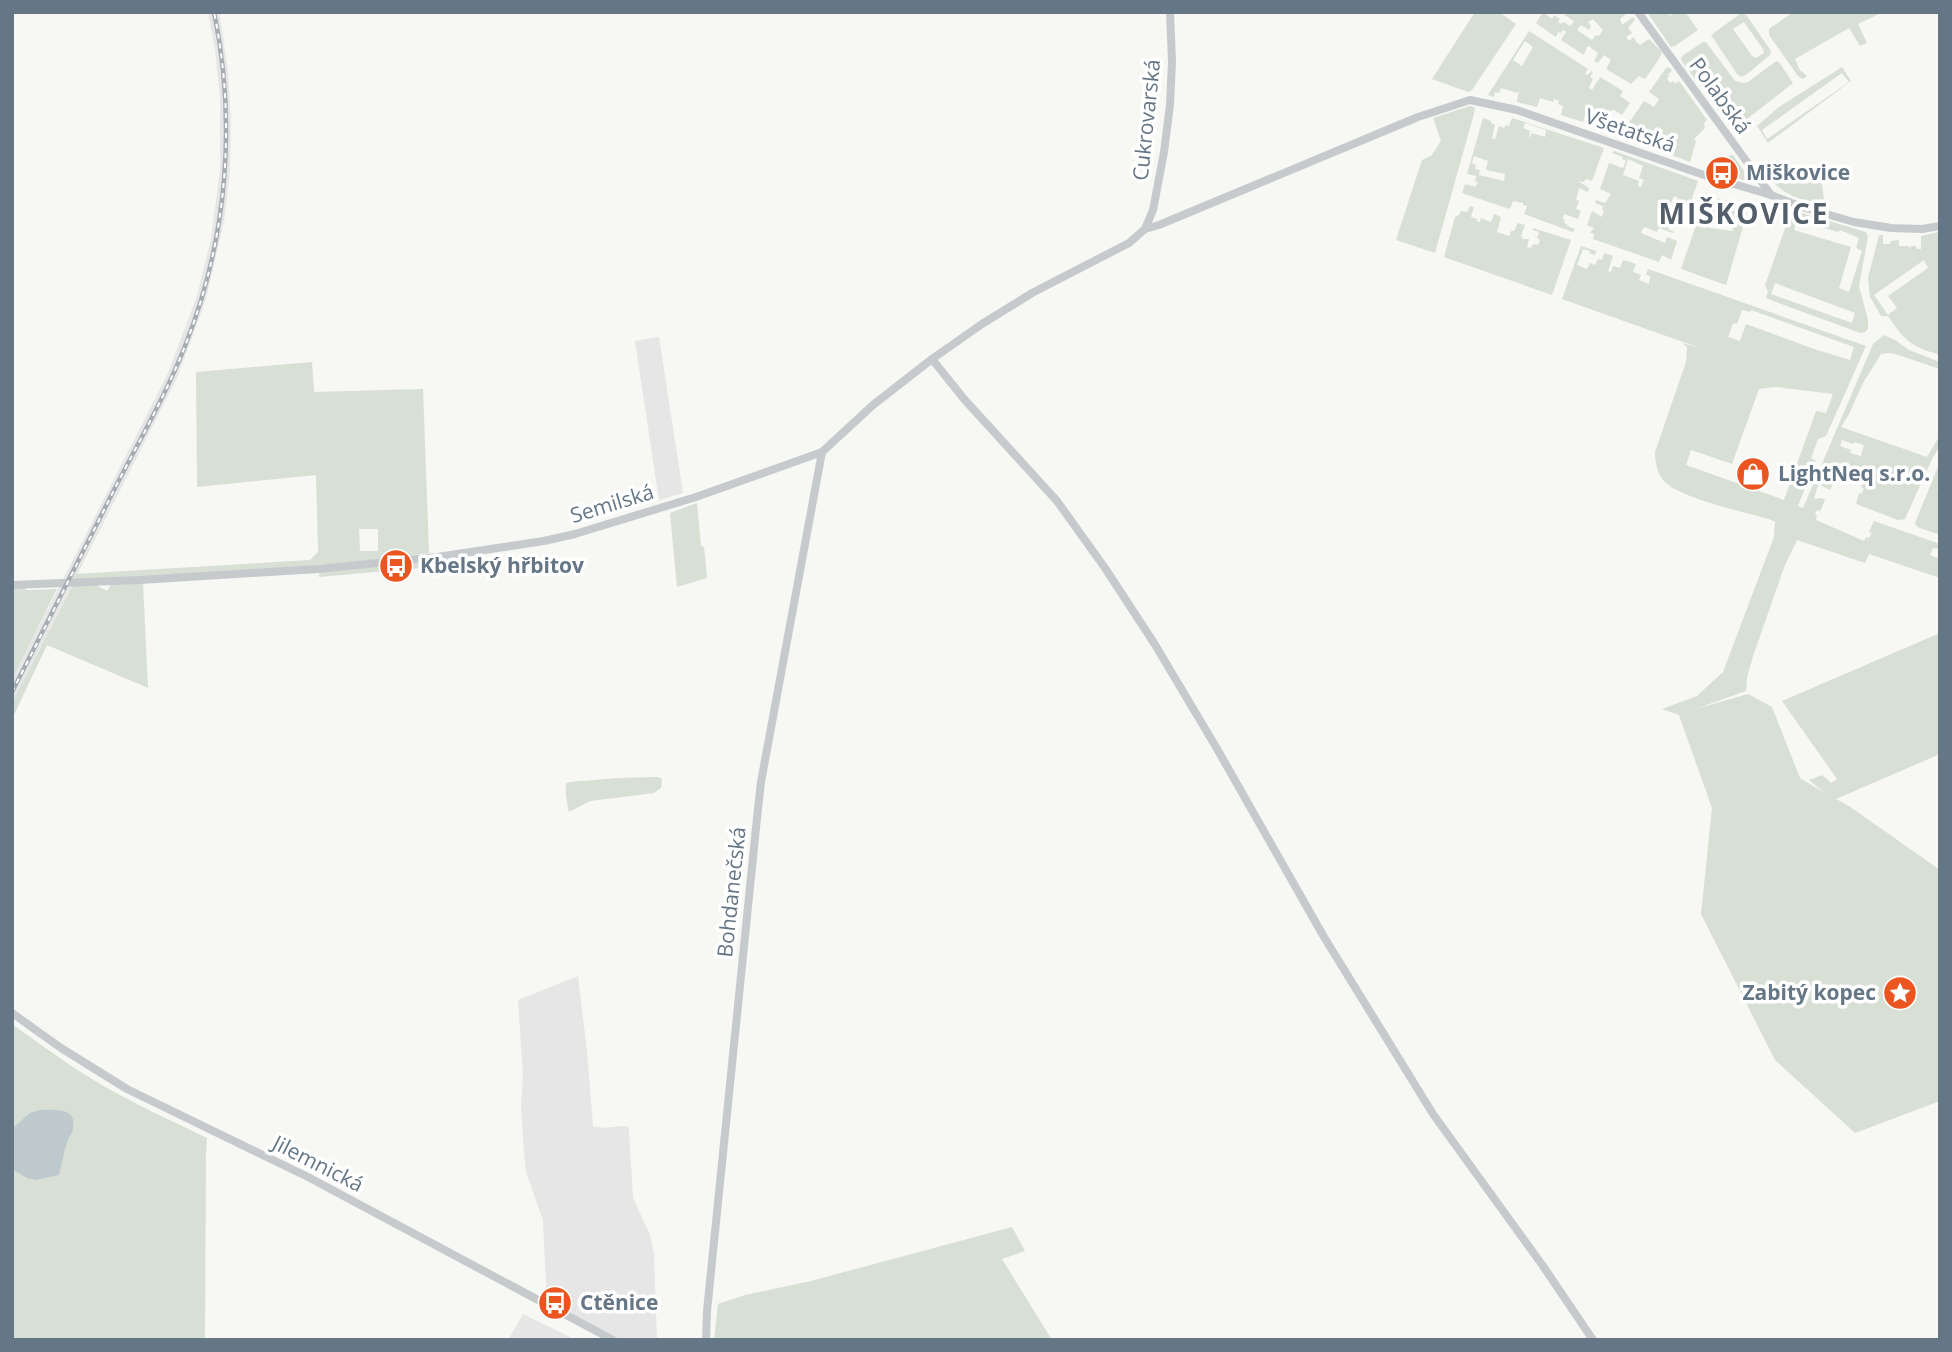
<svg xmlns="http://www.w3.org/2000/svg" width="1952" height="1352" font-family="'Open Sans',sans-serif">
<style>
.built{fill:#e5e6e5}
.green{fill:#d8dfd4;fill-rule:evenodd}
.water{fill:#bec9cd}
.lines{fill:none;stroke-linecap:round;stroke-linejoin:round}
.minor{stroke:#c7cacd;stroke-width:8}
.rail-casing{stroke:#a6acb2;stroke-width:4.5}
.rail{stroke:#fff;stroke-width:2;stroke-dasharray:5;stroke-linecap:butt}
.labels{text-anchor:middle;stroke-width:7;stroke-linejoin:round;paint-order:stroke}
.street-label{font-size:21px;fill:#657686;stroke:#fff}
.poi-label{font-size:21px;font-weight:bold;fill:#657686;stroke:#fff;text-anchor:start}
.district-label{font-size:28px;font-weight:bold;letter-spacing:2px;fill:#535f6b;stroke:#fff}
</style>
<rect width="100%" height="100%" fill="#f7f7f4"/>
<!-- built -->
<g class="built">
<path d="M208,12H219L221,23L228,71L231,122L230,171L224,221L206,299L177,378L12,703V680L168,373L197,296L211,239L220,170V97L215,50Z"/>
<path d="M659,337L683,493L659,500L635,341Z"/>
<path d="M578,976L587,1051L593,1126L604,1128L624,1126L628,1127L629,1131L633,1198L650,1235L654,1254L657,1340H619L547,1303L543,1220L526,1172L524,1153L521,1106L523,1075L518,1000Z"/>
<path d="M523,1314L576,1340H508Z"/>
</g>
<!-- green -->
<g class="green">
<path d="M1475,12H1499L1516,24L1472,90L1468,92L1432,79Z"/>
<path d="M1543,12L1552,19L1554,15L1560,19L1558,22L1561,24L1564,22L1570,26L1574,21L1560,12H1610L1612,14L1614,12H1629L1620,19L1622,25L1633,17L1635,20L1628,28L1632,33L1626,37L1629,41L1634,37L1636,42L1640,45L1649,39L1662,52L1659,59L1645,79L1639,76L1631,84L1606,69L1611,60L1604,55L1598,63L1594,61L1598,53L1589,46L1587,47L1584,55L1561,40L1566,32L1563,30L1561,33L1558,32L1556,37L1536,23ZM1593,19L1603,30L1599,36L1596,35L1592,40L1577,30L1581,25L1592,32L1589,30L1591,26L1588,22Z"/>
<path d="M1647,12H1667L1670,16L1675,12H1685L1698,30L1675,46L1671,47Z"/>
<path d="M1793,12H1883L1858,24L1867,43L1860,46L1849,28L1795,59L1800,70L1807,76L1803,79L1798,76L1769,35V29Z"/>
<path d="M1740,14H1744L1747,16L1771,51L1770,55L1746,75L1741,77L1737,74L1711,35ZM1744,22L1763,49L1764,53L1756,58L1752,56L1733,29Z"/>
<path d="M1529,31L1588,69L1585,74L1588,75L1591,71L1593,72L1590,77L1593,79L1589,88L1592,90L1600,77L1623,91L1620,96L1630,103L1622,115L1613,109L1606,119L1596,115L1598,110L1592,108L1590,114L1586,113L1583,122L1561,115L1563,106L1558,104L1559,101L1554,99L1553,102L1540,98L1537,107L1517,102L1519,91L1517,93L1501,88L1499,93L1495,92L1494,97L1488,95ZM1525,41L1533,47L1522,66L1513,60Z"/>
<path d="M1703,42H1706L1735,81L1744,83L1748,82L1776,61L1779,62L1793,83L1733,130L1681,60L1682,56Z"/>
<path d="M1669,67L1672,71L1668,74L1669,76L1667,79L1670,83L1673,81L1675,84L1679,81L1707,120L1704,123L1705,128L1694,139L1696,141L1690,162L1669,154L1671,149L1668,145L1669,141L1663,139L1659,150L1640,143L1643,135L1626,127L1644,101L1654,107L1659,99L1649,92L1666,68Z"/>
<path d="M1842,67L1851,81L1768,143L1757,126L1779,107ZM1842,73L1849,82L1767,139L1762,130Z"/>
<path d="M1470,106L1474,107L1475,110L1435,253L1396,240L1422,160L1431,156L1441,141L1433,118Z"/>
<path d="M1483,118L1491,121V123L1495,125L1492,139H1495L1499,126L1504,128L1506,125L1509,126L1512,118L1604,148L1592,181L1586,179L1584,182L1578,181L1589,188L1588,192L1579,188L1576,200L1579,201L1576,209L1581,211L1578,219L1564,214L1563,219L1565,220L1564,223L1567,224V226L1575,229L1573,232L1524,214L1527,206L1523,205V203L1513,201L1510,209L1462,193L1465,184L1475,187L1478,183L1475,181L1476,176L1467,174ZM1525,123L1546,130L1545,137L1532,133L1529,139L1530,131L1523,128ZM1474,156L1488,161L1486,170L1505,174L1504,181L1479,175L1480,170L1475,169L1476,165L1472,163Z"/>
<path d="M1614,151L1698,181L1689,207L1682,205L1680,208L1675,207L1678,198L1674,196L1669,208L1671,209L1670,212L1685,218L1684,222L1674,219L1668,229L1674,232L1673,233L1659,228L1657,232L1644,227L1641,233L1665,243L1667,237L1677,241L1671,260L1662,255L1659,262L1593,239L1594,234L1590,233L1594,228L1587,225L1592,211L1602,217L1604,211L1602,210L1603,206L1595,203L1596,200L1605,203L1611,194L1600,189L1609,163L1623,168L1626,161L1622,159L1623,157L1612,153ZM1628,159L1643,166L1639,178L1644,180L1641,187L1638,186L1639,181L1623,175Z"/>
<path d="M1733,155L1747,175V179L1743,180L1726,172L1734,161L1728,156Z"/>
<path d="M1798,167L1806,184L1821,178L1825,206C1797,198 1784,197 1765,173Z"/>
<path d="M1718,198L1726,201L1724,209L1747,213L1726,285L1681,269L1704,202L1715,204ZM1716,212L1722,213L1721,219L1732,221L1733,231L1709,228L1711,218H1715Z"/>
<path d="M1470,206L1474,207L1471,217L1477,219L1476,221L1480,222L1481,218L1491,222L1494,214L1501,217L1497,232L1509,236L1511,231H1514L1518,223L1525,225L1521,236L1523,239H1529L1527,247L1531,248L1533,244L1538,245L1540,240L1537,238L1539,232L1533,230V228L1571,240L1552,295L1444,257L1455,217L1459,215L1461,211L1467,212Z"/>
<path d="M1792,210L1866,232L1868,237L1859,286L1868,320V329L1865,332L1860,333L1768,299L1766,297L1768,292L1765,285L1788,220L1779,217L1781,211ZM1797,220L1838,232L1840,230L1859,238L1856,248L1862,251L1849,292L1839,288L1851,247L1794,230ZM1775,283L1855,313L1852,323L1771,294Z"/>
<path d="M1939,232L1940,256L1938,257L1940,262V355C1910,346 1905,341 1888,316H1881L1870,297L1868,278L1879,235H1883V244H1890L1891,241L1899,240V246H1908L1910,248L1911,246H1916L1917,249H1921V236ZM1924,260L1928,268L1888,296L1897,308L1888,315L1874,295Z"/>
<path d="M1581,246L1596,251L1595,255L1589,253L1590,251L1583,249L1577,265L1587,269L1590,263L1595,265L1598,259L1602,260L1604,253L1613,256L1608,271L1611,272L1613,266L1620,268L1623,260L1636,264L1633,272L1641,275L1639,280L1649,284L1650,276L1646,275L1648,269L1866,346L1826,436L1818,439L1811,458L1816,461L1798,506L1803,508L1873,344L1884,335L1895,340L1909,350L1940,362V369L1895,354L1889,353L1881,354L1863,383L1849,414L1841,427L1927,457L1940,435V446L1932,459L1905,519L1898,520L1856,504L1859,493L1861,494L1864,489L1861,487L1863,483L1841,470L1838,474L1835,473L1833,478L1835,480L1830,490L1822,486L1819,482L1814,499L1822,498L1825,500L1820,511L1817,510L1815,514L1817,516L1816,520L1864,541L1866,537L1869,538L1872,533L1869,532L1874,521L1940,544V549L1933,548L1930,555L1940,559V578L1869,554L1865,563L1797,540L1785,565L1754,653L1747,677L1746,691L1695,709L1748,694L1772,707L1800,778L1825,793L1809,780L1822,775L1831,783L1837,779L1782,701L1940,633V754L1836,799L1849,806L1940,870V1101L1855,1133L1775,1060L1701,914L1712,808L1679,715L1662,709L1697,696L1723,672L1774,537L1775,522L1769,519C1744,512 1683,499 1665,482C1657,475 1655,462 1655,452L1686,362L1687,347L1682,343L1700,348L1562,299ZM1742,310L1750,312L1751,310L1854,347L1850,360L1814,349L1746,324L1740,341L1728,337L1733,323L1737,324ZM1776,387L1833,394L1826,413L1816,411L1784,500L1686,465L1691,450L1732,464L1759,389ZM1842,440L1853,444L1854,442L1864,445L1861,456L1850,453L1851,450L1840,446Z"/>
<path d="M312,362L314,392L423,389L429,553C310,569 191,574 71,581L75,574L310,560L318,552L316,475L197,487L196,372ZM359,529H378V551H360Z"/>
<path d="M1940,462V482L1937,489L1940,491V535L1917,527L1915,523Z"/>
<path d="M697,503L701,546L704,547L707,578L677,587L670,513Z"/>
<path d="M437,557L430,567L319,577L320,569Z"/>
<path d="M143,583L148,688L47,645L12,719V703L72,586L96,585L107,591L111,585Z"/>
<path d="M25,587L26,590L57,589L12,680V588Z"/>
<path d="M658,777L662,779L661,788L654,793L590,801L569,812C567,802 565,793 566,783L570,782L618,778Z"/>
<path d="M12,1024C40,1044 67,1064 97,1082C132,1103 170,1120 207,1138L206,1153L205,1340H12Z"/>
<path d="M1012,1227L1025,1251L1002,1259L1052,1340H714L718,1304L745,1295L811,1281Z"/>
</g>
<!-- water -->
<path class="water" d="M40,1110C52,1110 77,1107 73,1127C73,1133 68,1138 67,1143C63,1153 62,1165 59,1175L36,1180L27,1178L12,1169V1129L30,1113Z"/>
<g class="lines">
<!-- minor -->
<g class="minor">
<path d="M1638,12L1771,195"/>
<path d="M1145,229L1159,225L1418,117L1470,100L1517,110L1707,176L1771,195L1802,207L1854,222L1891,228L1922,229L1940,226"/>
<path d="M932,359L964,399L1057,501L1105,568L1154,643L1216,747L1324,937L1433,1114L1543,1266L1593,1340"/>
<path d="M12,585L140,580L318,569L437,557L544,541L575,534L696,497L822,452L873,405L932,359L982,324L1032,293L1129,243L1145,229L1153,210L1164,152L1170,105L1172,62L1170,12"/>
<path d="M12,1013L61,1048L127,1089L308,1177L613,1340"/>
<path d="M706,1340L707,1311L757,818L761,782L822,452"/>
</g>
<!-- rail casing -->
<g class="rail-casing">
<path id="rail" d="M12,692C47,624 81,556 115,488C139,441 166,395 185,346C227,241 237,123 214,12"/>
</g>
<!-- rail -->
<use href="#rail" class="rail"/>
</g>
<!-- icons -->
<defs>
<g id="bus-disc" transform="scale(1.75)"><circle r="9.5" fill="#eb5620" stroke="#fff"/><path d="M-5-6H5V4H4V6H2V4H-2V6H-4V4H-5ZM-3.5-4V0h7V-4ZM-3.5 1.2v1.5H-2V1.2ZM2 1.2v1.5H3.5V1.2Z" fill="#fff"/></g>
<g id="shop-disc" transform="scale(1.75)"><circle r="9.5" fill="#eb5620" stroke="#fff"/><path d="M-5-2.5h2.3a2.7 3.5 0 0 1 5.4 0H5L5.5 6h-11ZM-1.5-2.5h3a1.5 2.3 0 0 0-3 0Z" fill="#fff"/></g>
<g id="sight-disc" transform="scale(1.75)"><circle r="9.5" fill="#eb5620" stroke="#fff"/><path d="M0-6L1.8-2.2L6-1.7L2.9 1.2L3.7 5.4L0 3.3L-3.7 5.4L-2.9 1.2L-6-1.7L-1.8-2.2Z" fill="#fff"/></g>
</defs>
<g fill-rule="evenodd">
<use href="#bus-disc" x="1722" y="173"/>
<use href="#shop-disc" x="1753" y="474"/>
<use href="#bus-disc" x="396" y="566"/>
<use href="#sight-disc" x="1900" y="993"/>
<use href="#bus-disc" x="555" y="1303"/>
</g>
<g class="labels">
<!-- street labels -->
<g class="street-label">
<text transform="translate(1720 96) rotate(54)" y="7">Polabská</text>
<text transform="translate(1147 120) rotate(-84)" y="7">Cukrovarská</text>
<text transform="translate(1630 131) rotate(19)" y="7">Všetatská</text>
<text transform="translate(612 504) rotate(-17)" y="7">Semilská</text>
<text transform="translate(732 892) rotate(-84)" y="7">Bohdanečská</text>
<text transform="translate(318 1164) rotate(27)" y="7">Jilemnická</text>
</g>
<!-- poi labels -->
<g class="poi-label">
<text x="1746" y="180">Miškovice</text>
<text x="1778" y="481">LightNeq s.r.o.</text>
<text x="420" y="573">Kbelský hřbitov</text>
<text x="1876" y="1000" text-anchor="end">Zabitý kopec</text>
<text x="580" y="1310">Ctěnice</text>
</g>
<!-- district labels -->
<g class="district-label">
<text x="1744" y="224">MIŠKOVICE</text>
</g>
</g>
<!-- border -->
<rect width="1952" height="1352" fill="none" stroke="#657686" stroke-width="28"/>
</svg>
